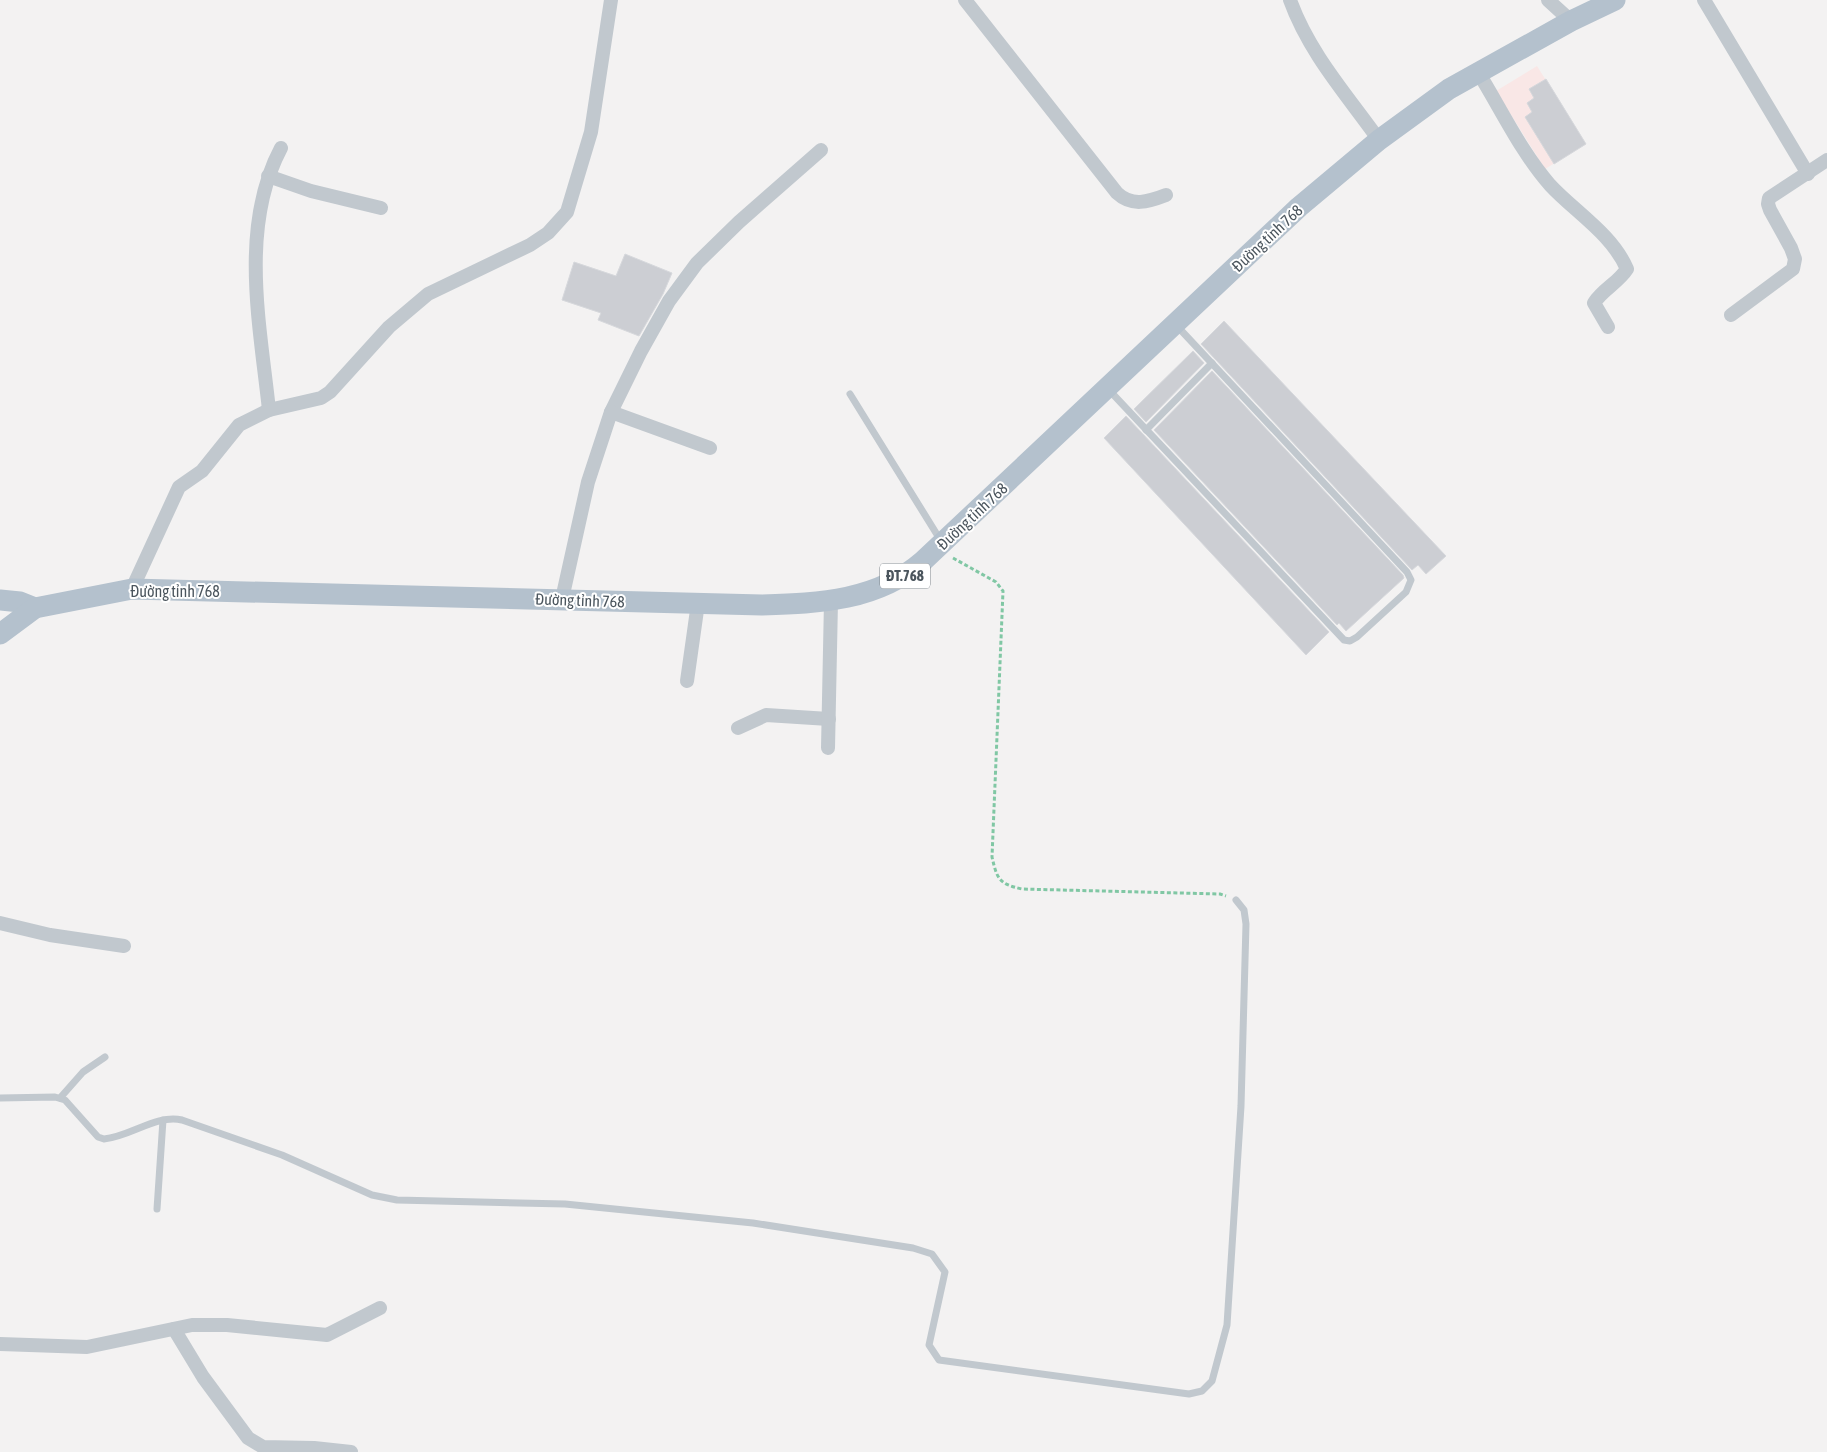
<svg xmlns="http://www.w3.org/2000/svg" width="1827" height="1452" font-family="'Asap Condensed',sans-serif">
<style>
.medical{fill:#f9e7e6}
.building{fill:#ccced3;stroke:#d6d8dc}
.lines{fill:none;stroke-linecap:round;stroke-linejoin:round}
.path{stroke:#80c7a4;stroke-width:3;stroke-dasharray:4 2.5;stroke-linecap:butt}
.service{stroke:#c1c8ce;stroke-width:7}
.minor{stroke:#c1c8ce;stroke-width:14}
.primary{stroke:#b4c1cd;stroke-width:21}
.labels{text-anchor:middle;stroke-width:4;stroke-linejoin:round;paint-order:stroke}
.shield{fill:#fff;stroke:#81888e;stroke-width:1}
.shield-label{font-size:15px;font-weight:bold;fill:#4b555d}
.street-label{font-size:16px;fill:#4b555d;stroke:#fff}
</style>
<rect width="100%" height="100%" fill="#f3f2f2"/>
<!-- medical -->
<path class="medical" d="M1537,66L1586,144L1545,169L1496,91Z"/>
<!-- building -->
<g class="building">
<path d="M1546,79L1586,144L1554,164L1525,117L1532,112L1527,103L1534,98L1529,89Z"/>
<path d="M625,254L672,273L663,294L639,336L598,320L601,313L562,300L574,262L616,276Z"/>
<path d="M1224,321L1446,556L1426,574L1418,565L1412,570L1201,344Z"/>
<path d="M1193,351L1204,363L1146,422L1134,409Z"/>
<path d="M1212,371L1403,575L1404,578L1346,631L1339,623L1337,625L1154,430Z"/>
<path d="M1126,416L1329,632L1306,655L1104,438Z"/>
</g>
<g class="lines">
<!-- path -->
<path class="path" d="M953,558L996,582L1003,591L992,857C997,879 999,884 1022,889L1220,894L1226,896"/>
<!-- service -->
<g class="service">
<path d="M1109,390L1344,640L1350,641L1357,637L1406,592L1411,580L1407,572L1177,326"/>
<path d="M850,394L941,541"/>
<path d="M1146,430L1212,363"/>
<path d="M0,1098L55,1097L65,1100L98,1137L104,1139C130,1137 156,1114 182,1120L282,1155L372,1195L397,1200L565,1204L753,1223L913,1248L932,1254L945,1272L929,1345L939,1360L1189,1394L1202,1391L1212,1381L1227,1325L1241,1106L1246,924L1244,910L1236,900"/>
<path d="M60,1098L83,1072L105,1057"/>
<path d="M157,1209L163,1120"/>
</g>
<!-- minor -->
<g class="minor">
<path d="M965,0L1117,193C1132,207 1148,202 1166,195"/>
<path d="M1290,0C1309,53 1347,95 1379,140"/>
<path d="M1548,0L1571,21"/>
<path d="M1704,0L1808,174"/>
<path d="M1478,72C1501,109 1521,152 1550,185C1575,212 1612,234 1627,269C1618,283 1603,289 1594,303L1608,327"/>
<path d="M268,176L311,191L381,208"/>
<path d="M1731,315L1793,269L1795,259L1791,248L1770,210L1768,204L1769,198L1827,160"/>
<path d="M269,410C260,325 239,227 281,148"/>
<path d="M611,412L641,351L669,301L697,263L739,222L821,150"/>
<path d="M132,589L179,487L202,471L239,425L269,410L321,398L330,392L389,327L428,294L530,245L548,233L567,212L591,132L611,0"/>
<path d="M562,599L588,482L611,412L710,448"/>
<path d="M687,681L698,603"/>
<path d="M738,728L766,715L829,719"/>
<path d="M828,748L831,601"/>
<path d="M0,923L50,935L124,946"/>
<path d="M174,1329L203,1377L248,1438L263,1447L314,1448L351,1452"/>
<path d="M0,1344L87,1347L192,1325H227L327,1335L380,1308"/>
</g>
<!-- primary -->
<g class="primary">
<path d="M0,600L20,602L35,608"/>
<path d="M0,634L35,608L132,589L762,605C820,603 877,601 923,561L1299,207L1379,140L1449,89L1571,21L1615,0"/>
</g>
</g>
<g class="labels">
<!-- shield labels -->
<rect class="shield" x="880" y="563.5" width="50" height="25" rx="4"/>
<g class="shield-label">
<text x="905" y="581">ĐT.768</text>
</g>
<!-- street labels -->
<g class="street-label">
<text transform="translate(1267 238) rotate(-43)" y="6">Đường tỉnh 768</text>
<text transform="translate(972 516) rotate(-43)" y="6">Đường tỉnh 768</text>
<text x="175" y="597">Đường tỉnh 768</text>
<text transform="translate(580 600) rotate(2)" y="6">Đường tỉnh 768</text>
</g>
</g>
</svg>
